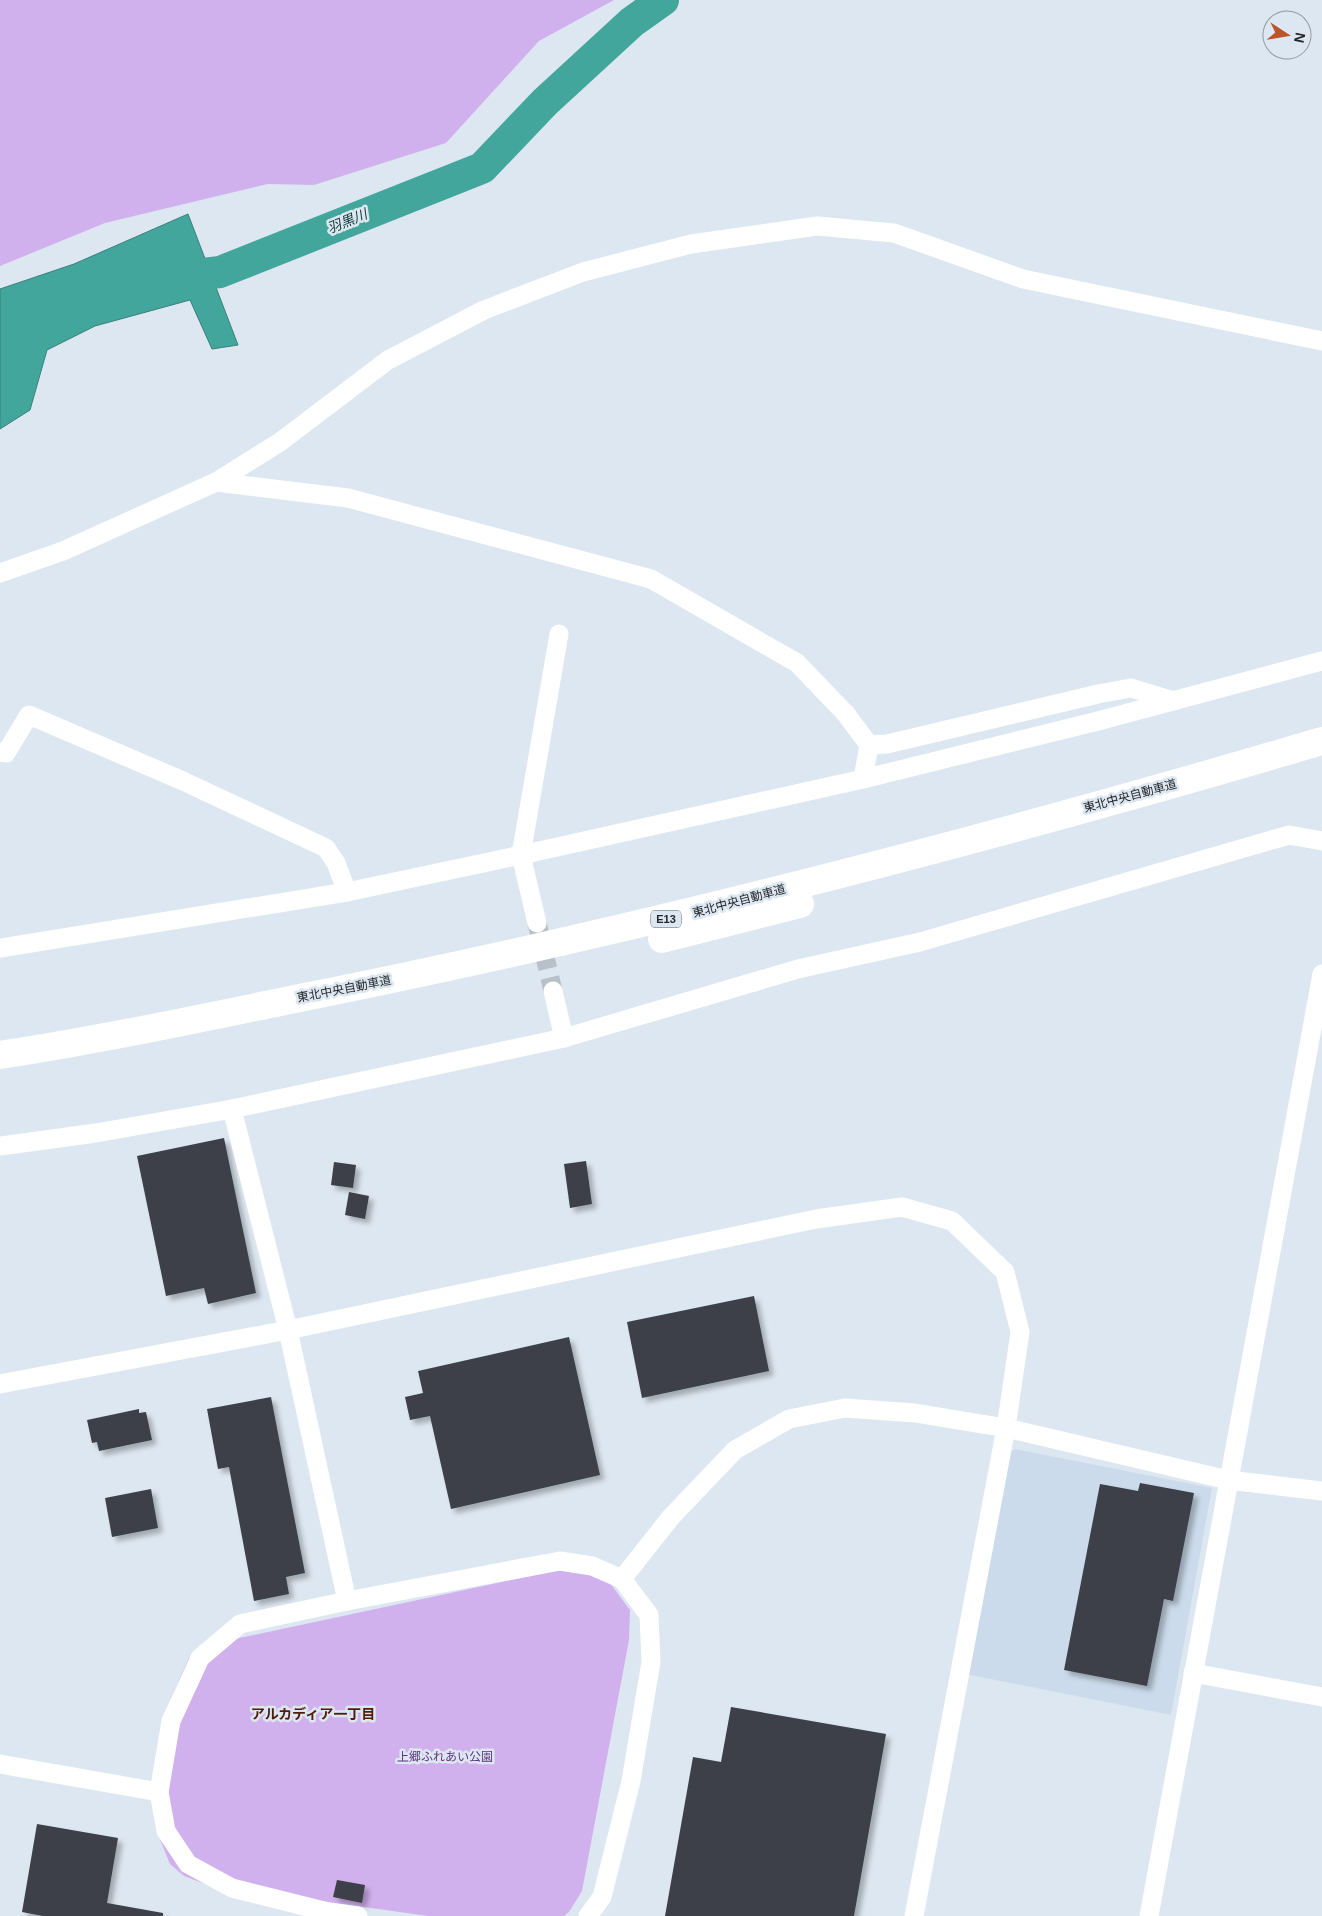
<svg xmlns="http://www.w3.org/2000/svg" width="1322" height="1916" font-family="Arial,'Noto Sans JP',sans-serif">
<style>
.built{fill:#cbdbeb}
.green{fill:#d1b1ed}
.water{fill:#42a69d;stroke:#39807a}
.lines{fill:none;stroke-linecap:round;stroke-linejoin:round}
.river{stroke:#42a69d;stroke-width:32}
.building{fill:#3d3f49;filter:url(#shadow)}
.street-tunnel{stroke:#b8c0c9;stroke-width:19;stroke-dasharray:19 9;stroke-linecap:butt}
.street{stroke:#fff;stroke-width:19}
.highway{stroke:#fff;stroke-width:28}
.labels{text-anchor:middle;stroke-width:5;stroke-linejoin:round;paint-order:stroke}
.shield{fill:#dde7f1;stroke:#5b6066;stroke-width:1}
.shield-label{font-size:11px;font-weight:bold;fill:#23262a}
.street-label{font-size:12px;fill:#23262a;stroke:#dde7f1}
.park-label{font-size:12px;fill:#5e337c;stroke:#dde7f1}
.water-label{font-size:14px;font-style:italic;fill:#0d3b38;stroke:#dde7f1}
.neighbourhood-label{font-size:14px;font-weight:bold;fill:#4e1d09;stroke:#dde7f1}
</style>
<defs>
<filter id="shadow"><feDropShadow dx="4.5" dy="4.5" stdDeviation="2.5" flood-color="#0004"/></filter>
</defs>
<rect width="100%" height="100%" fill="#dde7f1"/>
<!-- built -->
<path class="built" d="M1015,1449L1212,1488L1171,1715L966,1674L1007,1454Z"/>
<!-- green -->
<g class="green">
<path d="M0,0H614L539,41L446,143L314,185L268,184L105,223L0,266Z"/>
<path d="M558,1570L585,1572L610,1583L630,1610L629,1640L582,1891L569,1912L564,1916H428L208,1885L184,1876L170,1864L159,1837L154,1805L171,1698L189,1658L235,1639Z"/>
</g>
<!-- water -->
<path class="water" d="M188,214L238,345L212,349L190,300L95,326L47,350L30,410L0,429V289L74,264Z"/>
<g class="lines">
<!-- river -->
<path class="river" d="M169,266L195,275L220,272L482,168L545,102L632,22L663,0"/>
</g>
<!-- building -->
<g class="building">
<path d="M224,1138L256,1293L208,1304L204,1288L166,1296L137,1156Z"/>
<path d="M586,1161L592,1204L570,1208L564,1164Z"/>
<path d="M334,1162L356,1165L353,1188L331,1185Z"/>
<path d="M349,1192L369,1196L365,1219L345,1215Z"/>
<path d="M754,1296L769,1371L642,1398L627,1322Z"/>
<path d="M569,1337L600,1475L451,1509L430,1416L410,1420L405,1397L423,1393L418,1371Z"/>
<path d="M271,1397L305,1573L286,1577L289,1594L254,1601L229,1467L218,1469L207,1409Z"/>
<path d="M139,1409V1413L146,1412L152,1440L99,1451L97,1442L92,1443L87,1420Z"/>
<path d="M1140,1483L1194,1493L1173,1601L1164,1599L1147,1686L1064,1670L1100,1484L1138,1491Z"/>
<path d="M151,1489L158,1528L112,1537L105,1498Z"/>
<path d="M731,1707L886,1734L854,1916H665L693,1757L721,1762Z"/>
<path d="M37,1824L118,1838L107,1903L163,1913V1916H43L22,1912Z"/>
<path d="M337,1880L365,1885L362,1903L333,1897Z"/>
</g>
<g class="lines">
<!-- street-tunnel -->
<path class="street-tunnel" d="M537,923L553,991"/>
<!-- street -->
<g class="street">
<path d="M216,482L348,498L651,579L797,663L846,714L869,745L863,779"/>
<path d="M0,573L63,551L216,482L280,442L388,360L484,310L583,272L691,244L817,226L894,233L1023,279L1322,341"/>
<path d="M869,745L887,744L1098,694L1131,688L1174,701"/>
<path d="M0,752L6,753L29,715L183,781L326,848L336,863L347,892"/>
<path d="M537,923L521,855L559,634"/>
<path d="M0,948L347,892L521,855L863,779L1098,721L1322,661"/>
<path d="M553,991L564,1038"/>
<path d="M232,1109L288,1330L347,1601"/>
<path d="M0,1146L96,1133L232,1109L564,1038L798,969L920,942L1289,835L1322,841"/>
<path d="M0,1384L288,1330L816,1219L902,1207L952,1221L1005,1272L1020,1332L1006,1428L914,1916"/>
<path d="M622,1579L671,1517L735,1450L789,1419L845,1408L915,1413L1006,1428L1228,1480L1322,1491"/>
<path d="M1193,1673L1322,1697"/>
<path d="M0,1764L159,1792"/>
<path d="M358,1916L328,1912L232,1888L188,1864L166,1831L159,1792L171,1721L200,1658L240,1624L347,1601L560,1561L592,1566L622,1579L649,1615L651,1662L631,1781L602,1897L588,1916"/>
<path d="M1149,1916L1322,974"/>
</g>
<!-- highway -->
<g class="highway">
<path d="M662,939L800,904"/>
<path d="M0,1055C99,1040 197,1019 295,999C642,930 983,841 1322,741"/>
</g>
</g>
<g class="labels">
<!-- shield labels -->
<rect class="shield" x="651" y="910.5" width="30" height="17" rx="4"/>
<g class="shield-label">
<text x="666" y="923">E13</text>
</g>
<!-- street labels -->
<g class="street-label">
<text transform="translate(1130 796) rotate(-15)" y="4">東北中央自動車道</text>
<text transform="translate(739 901) rotate(-15)" y="4">東北中央自動車道</text>
<text transform="translate(344 989) rotate(-11)" y="4">東北中央自動車道</text>
</g>
<!-- park labels -->
<g class="park-label">
<text x="445" y="1761">上郷ふれあい公園</text>
</g>
<!-- water labels -->
<g class="water-label">
<text transform="translate(347 221) rotate(-22)" y="5">羽黒川</text>
</g>
<!-- neighbourhood labels -->
<g class="neighbourhood-label">
<text x="313" y="1719">アルカディア一丁目</text>
</g>
</g>
<!-- north arrow -->
<g transform="translate(1287 35) rotate(102)"><circle r="24" fill="#dde7f1" stroke="#939aa1"/>
<path d="M0-4L9 19L0 12L-9 19Z" fill="#bb532b"/>
<text y="-8" font-size="14" font-weight="bold" text-anchor="middle" fill="#23262a">N</text>
</g>
</svg>
